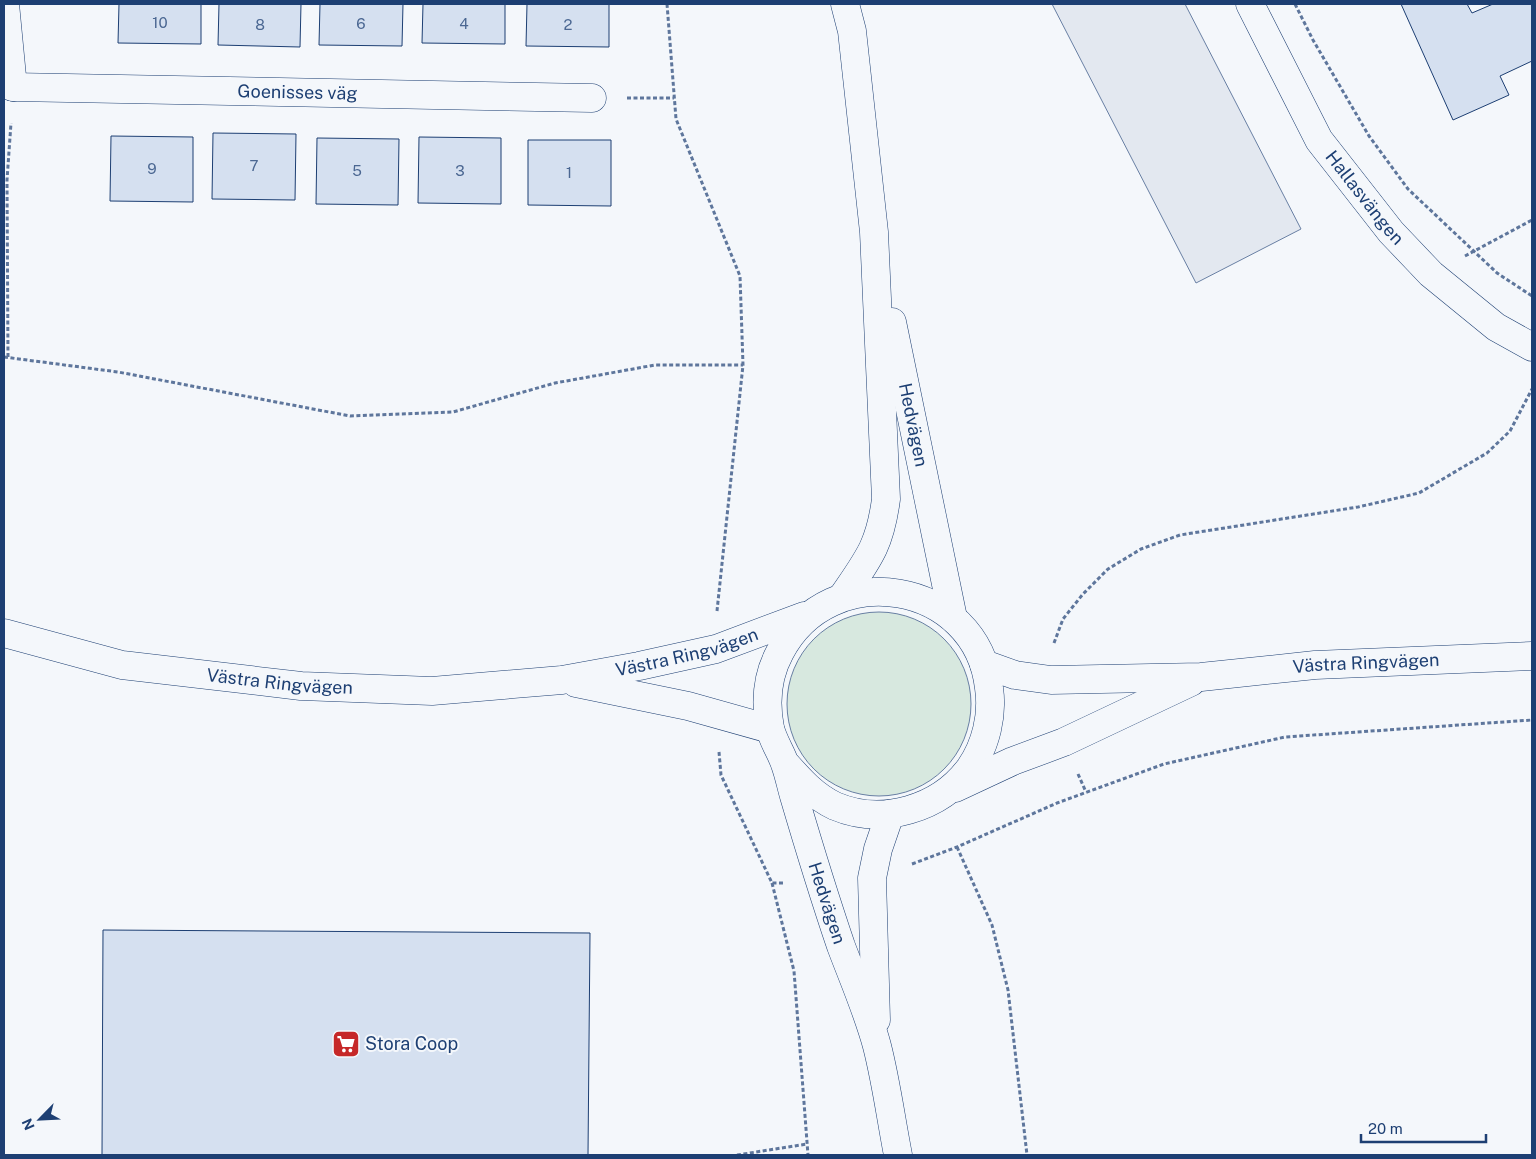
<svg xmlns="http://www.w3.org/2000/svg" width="1536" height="1159" font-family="'Public Sans',sans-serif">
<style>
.green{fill:#d7e8df;stroke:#687fa3}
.parking{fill:#e3e8f0;stroke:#687fa3}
.building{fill:#d5e0f0;stroke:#1d3f73}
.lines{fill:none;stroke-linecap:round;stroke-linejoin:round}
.minor-casing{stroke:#1d3f73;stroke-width:29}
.secondary-casing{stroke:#1d3f73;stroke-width:29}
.path{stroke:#5e769c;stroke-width:3;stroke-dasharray:4 2.5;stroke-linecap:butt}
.minor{stroke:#f4f7fb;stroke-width:28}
.secondary{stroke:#f4f7fb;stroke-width:28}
.labels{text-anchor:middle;stroke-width:4;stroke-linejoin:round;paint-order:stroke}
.number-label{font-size:15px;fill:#4b6792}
.street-label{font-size:18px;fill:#1d3f73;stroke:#f4f7fb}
.poi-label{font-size:18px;fill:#1d3f73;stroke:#f4f7fb;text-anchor:start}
</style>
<rect width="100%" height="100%" fill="#f4f7fb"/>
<!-- green -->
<circle class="green" cx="879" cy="704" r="92"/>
<!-- parking -->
<path class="parking" d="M1052,4H1185L1301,229L1196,283Z"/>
<!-- building -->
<g class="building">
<path d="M119,4H201V44L118,43Z"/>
<path d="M219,4H301L300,47L218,45Z"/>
<path d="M320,4H403L402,46L319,45Z"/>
<path d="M423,4H505V44L422,43Z"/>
<path d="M527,4H609V47L526,46Z"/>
<path d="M1401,4H1467L1472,13L1493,4H1532V61L1500,76L1509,95L1453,120Z"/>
<path d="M213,133L296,134L295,200L212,199Z"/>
<path d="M111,136L193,137V202L110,201Z"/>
<path d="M419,137L501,138V204L418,203Z"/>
<path d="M317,138L399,139L398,205L316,204Z"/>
<path d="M528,140H611V206L528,205Z"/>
<path d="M103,930L590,933L588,1155H102Z"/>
</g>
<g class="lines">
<!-- minor casing -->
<g class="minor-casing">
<g id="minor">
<path d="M5,4L13,87"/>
<path id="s1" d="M1250,4L1319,140L1391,232L1431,274L1496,327L1532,347"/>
<path id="s2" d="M4,84L13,87L592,98"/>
</g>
</g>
<!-- secondary casing -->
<g class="secondary-casing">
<g id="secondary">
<path id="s3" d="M892,322L953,618"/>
<path d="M843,596C869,558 880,545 886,499L874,232L852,31L845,4"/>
<path id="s4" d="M4,633L122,665L301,686L432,691L562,680L639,666L716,649L804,616"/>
<path id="s5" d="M984,664L1015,675L1051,680L1201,677L1315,665L1532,656"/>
<path d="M576,683L688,706L770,729"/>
<path id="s6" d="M785,763C800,780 814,796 835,806C882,826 940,809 970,768C986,745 993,715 989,688C977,580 830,556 780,652C767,676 765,702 770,728C773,741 781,752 785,764C789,775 791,786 794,796C809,847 824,896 841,946C853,978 868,1012 877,1046C886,1081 891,1119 898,1155"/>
<path d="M955,788L1013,761L1064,742L1191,682"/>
<path d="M876,1020L872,878L878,849L890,814"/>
</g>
</g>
<!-- path -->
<g class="path">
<path d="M667,4L676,119L740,276L743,365L717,611"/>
<path d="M1295,4L1313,40L1369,136L1408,189L1497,273L1532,296"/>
<path d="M627,98H674"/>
<path d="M1465,256L1532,220"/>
<path d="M4,357L118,372L350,416L453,412L555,383L655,365H743"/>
<path d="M8,357L7,180L11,123"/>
<path d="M1054,643L1063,619L1083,594L1108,569L1141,549L1180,535L1358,507L1419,493L1487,453L1510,431L1532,389"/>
<path d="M719,752L721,775L772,883H783"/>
<path d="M1078,774L1086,792"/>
<path d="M957,847L992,925L1008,990L1027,1155"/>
<path d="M912,864L957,847L1057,803L1164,764L1285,737L1532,720"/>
<path d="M772,883L794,971L808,1155"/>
<path d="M737,1155L807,1144"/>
</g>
<!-- minor -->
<use href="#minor" class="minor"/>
<!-- secondary -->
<use href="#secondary" class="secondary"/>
</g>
<!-- icons -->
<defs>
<g id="supermarket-square" transform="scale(1.4375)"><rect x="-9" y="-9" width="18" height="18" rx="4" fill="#c62828" stroke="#f4f7fb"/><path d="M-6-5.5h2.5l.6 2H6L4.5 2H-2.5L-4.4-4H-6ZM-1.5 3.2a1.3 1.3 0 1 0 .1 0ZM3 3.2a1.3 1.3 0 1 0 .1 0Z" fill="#fff"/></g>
</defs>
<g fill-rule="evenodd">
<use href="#supermarket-square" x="346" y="1044"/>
</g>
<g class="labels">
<!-- number labels -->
<g class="number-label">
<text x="160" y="28">10</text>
<text x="361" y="29">6</text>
<text x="464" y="29">4</text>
<text x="260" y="30">8</text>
<text x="568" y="30">2</text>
<text x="254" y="171">7</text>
<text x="152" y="174">9</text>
<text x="357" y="176">5</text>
<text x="460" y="176">3</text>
<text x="569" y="178">1</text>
</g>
<!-- street labels -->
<g class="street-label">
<text dy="6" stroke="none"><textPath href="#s2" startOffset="294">Goenisses väg</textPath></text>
<text dy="6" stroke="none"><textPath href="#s1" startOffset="226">Hallasvängen</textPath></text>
<text dy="6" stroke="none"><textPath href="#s3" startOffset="105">Hedvägen</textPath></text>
<text dy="6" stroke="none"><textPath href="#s4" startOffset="692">Västra Ringvägen</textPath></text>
<text dy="6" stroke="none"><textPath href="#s5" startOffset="385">Västra Ringvägen</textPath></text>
<text dy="6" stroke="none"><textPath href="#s4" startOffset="281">Västra Ringvägen</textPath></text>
<text dy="6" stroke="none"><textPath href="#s6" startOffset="846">Hedvägen</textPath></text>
</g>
<!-- poi labels -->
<g class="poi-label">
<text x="365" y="1050">Stora Coop</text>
</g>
</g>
<!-- border -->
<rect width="1536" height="1159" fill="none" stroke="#1d3f73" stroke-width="10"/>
<!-- north arrow -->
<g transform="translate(40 1119) rotate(246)" stroke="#f4f7fb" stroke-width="4" paint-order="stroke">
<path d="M0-4L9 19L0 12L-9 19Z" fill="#1d3f73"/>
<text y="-8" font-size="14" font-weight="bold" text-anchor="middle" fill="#1d3f73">N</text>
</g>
<!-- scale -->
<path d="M1361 1134v8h125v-8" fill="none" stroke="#1d3f73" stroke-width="2.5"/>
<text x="1368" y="1134" font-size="15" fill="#1d3f73" stroke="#f4f7fb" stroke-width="4" paint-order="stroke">20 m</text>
</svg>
